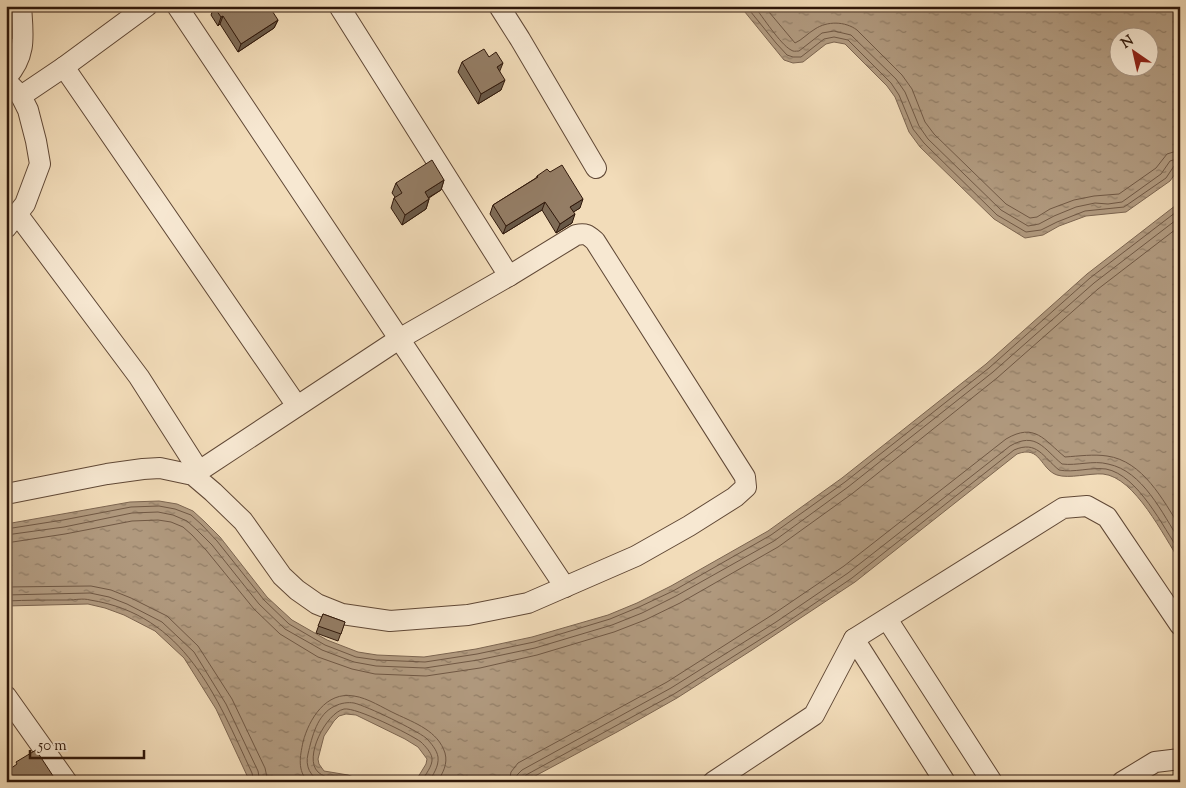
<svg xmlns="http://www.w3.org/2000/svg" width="1186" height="788" font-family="'Sorts Mill Goudy',serif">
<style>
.water{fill:url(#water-ripples);stroke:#7c6550;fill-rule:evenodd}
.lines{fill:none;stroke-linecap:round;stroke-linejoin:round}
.shore{stroke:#705844;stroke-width:1}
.minor-casing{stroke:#604836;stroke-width:22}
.minor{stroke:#f7e8d2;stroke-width:20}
.wall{fill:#7f6c57;stroke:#2f170a}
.shaded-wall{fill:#685847;stroke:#2f170a}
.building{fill:#947d65;stroke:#2f170a}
</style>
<defs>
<pattern id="water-ripples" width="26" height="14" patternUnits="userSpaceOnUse" patternTransform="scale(1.25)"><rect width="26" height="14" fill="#b0997e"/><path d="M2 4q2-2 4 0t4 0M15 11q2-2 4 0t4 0" fill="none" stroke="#907c65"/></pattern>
</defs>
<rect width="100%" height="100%" fill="#f2dcb9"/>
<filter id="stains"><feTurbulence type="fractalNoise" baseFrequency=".004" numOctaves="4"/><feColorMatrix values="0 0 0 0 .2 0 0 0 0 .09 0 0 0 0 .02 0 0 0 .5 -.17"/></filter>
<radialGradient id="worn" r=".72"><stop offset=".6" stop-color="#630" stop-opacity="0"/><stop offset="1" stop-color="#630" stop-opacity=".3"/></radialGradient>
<!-- water -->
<g class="water">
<path d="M740,6H1180V167L1170,181L1126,212L1086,216L1059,226L1043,235L1025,238L994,219L920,147L909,132L895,97L887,86L845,44L834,42L826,44L803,62L793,63L784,60ZM1118,38H1148V68H1118Z"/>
<path d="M1180,202V561C1164,537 1135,477 1103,474C1090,473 1069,479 1057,475C1040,469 1041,445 1017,454L855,582L752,650L677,698L617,732L524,782H415L426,764L427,759L418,747L405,739L356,715L346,714L339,716L334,721L324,736L318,759L319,764L324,771L348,775L367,782H250L216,709L184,658L155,631L124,615L105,608L88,604L6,606V524L130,502L159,501L177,504L193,511L205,522L220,537L267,597L292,620L327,640L358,652L377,655L424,657L476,649L532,637L608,615L637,603L671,586L768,531L842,478L986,364L1087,274Z"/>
</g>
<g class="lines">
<!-- shore -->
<g class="shore">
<path d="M746,6L776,43L787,55L793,57H801L824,39L834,37L848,40L891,83L899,95L913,129L924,143L997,215L1026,232L1041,230L1057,222L1085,211L1124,207L1166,178L1174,166L1180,164"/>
<path d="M754,6C763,17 780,44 791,50C794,52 795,51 799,51L822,33L834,31L851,35L896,79L905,92L919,126L928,139L1001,210L1028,226L1039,224L1054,216L1076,207L1095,203L1108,204L1122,202L1161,174L1170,161L1180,158"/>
<path d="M764,6L795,43C802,40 808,33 815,29C827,21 845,21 857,30L902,75L912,89L925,122L934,134L1006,204L1030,218L1037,217L1050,209L1074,200L1094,196L1119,194L1156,168L1167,154L1180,150"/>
<path d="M6,529L63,520L131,507L159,506L175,509L191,515L202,525L217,541L264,600L289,624L325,645L356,657L377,660L425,662L477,654L534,642L610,619L639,607L673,591L771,535L845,482L989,368L1090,278L1180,209"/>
<path d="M6,535L64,527L132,513L158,512L173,515L187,521L197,530L212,545L259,604L285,629L322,650L354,662L376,666L425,668L478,660L535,648L612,625L642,613L676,596L774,541L848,487L993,372L1094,283L1180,217"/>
<path d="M6,543L65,534L132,521L158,520L171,522L183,527L192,535L206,550L254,609L280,634L318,657L352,669L375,674L426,676L480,668L537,655L614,632L645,620L680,603L778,547L853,493L997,378L1098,289L1180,226"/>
<path d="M6,587L91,586L111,590L131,598L167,616L198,646L232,699L265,768L268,782"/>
<path d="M6,595L90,593L109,597L127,604L162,622L194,652L226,704L258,771L260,782"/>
<path d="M6,601C27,600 47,600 68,600C75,600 83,598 90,600C185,615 216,696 252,773L254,782"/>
<path d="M308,782C297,770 300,757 303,742C309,719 326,691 354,696C368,698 383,708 396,714C415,723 438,731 445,753C448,764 443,773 437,782"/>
<path d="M322,782C310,777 305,766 308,754C312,737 317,714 335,706C341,703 348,702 354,703C367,706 416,730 426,738C431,743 437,750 438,757C439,767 433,774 429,782"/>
<path d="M355,782C344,779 326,780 318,772C303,758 326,713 344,709C356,707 410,734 421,742C425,746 431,752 432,758C433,766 425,775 421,782"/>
<path d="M509,782L511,772L518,763L667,682L772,615L844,566L1006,439C1035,422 1044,440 1065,457C1079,456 1094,454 1107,456C1143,461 1163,500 1180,527"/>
<path d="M516,782L517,775L522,770L671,688L776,622L848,573L1010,446C1036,431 1044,449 1062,464C1077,466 1093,460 1108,464C1143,471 1162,513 1180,541"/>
<path d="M523,782L526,775L674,694L780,627L852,578L1014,450C1037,440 1043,457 1059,470C1074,473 1090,467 1106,469C1138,475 1163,527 1180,552"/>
</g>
<!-- minor casing -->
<g class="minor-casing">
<g id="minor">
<path d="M177,6L565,587"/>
<path d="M339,6L509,276"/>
<path d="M499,6L520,39L596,168"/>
<path d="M64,67L297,406"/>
<path d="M6,78C27,55 23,35 21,6"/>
<path d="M6,81L21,96L28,110L36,141L40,164L25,204L6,228"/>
<path d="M21,96L64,67L147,6"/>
<path d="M18,215L139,377L199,471"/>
<path d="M6,494L107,474L143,469L160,468L193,475L213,492L243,521L282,576L297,590L317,604L342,614L390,621L468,615L528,603L636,556L689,526L735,497L746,487L745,477L595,241C588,235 586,233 576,235L509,276L399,339L193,475"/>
<path d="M887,619L992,782"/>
<path d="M854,639L945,782"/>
<path d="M6,696L67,782"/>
<path d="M713,782L814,715L854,639L1063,508L1087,506L1107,517L1180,625"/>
<path d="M1122,782L1155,762L1180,759"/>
</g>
</g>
<!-- minor -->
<use href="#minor" class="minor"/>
</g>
<!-- wall -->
<g class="wall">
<path d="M214,7L278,20L274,28L238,52L220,24L218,26L211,15Z"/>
<path d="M489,57L500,72L501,90L478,104L458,72L462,62Z"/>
<path d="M550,172L580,208L573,212L572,223L556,233L542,210L503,234L490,214L493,205L536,178L537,176Z"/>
<path d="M444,180L441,190L429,198V199L426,209L402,225L391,208L394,198L395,197L392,193L396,183Z"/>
<path d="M323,614L345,622L338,641L316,633Z"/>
</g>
<!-- shaded-wall -->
<g class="shaded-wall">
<path d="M223,16L220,24L218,26L221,17Z"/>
<path d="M278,20L274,28L238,52L241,44Z"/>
<path d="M6,38H12L10,44L6,45Z"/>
<path d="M503,63L499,73L497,67Z"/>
<path d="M505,80L501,90L478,104L481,94Z"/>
<path d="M444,180L441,190L421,202L425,192Z"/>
<path d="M429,199L426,209L402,225L405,215Z"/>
<path d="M583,199L580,208L567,216L570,207Z"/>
<path d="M545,202L542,210L503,234L506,226Z"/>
<path d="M575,214L572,223L556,233L560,224Z"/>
</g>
<!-- building -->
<g class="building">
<path d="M215,6H269L278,20L241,44L223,16L221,17L214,7Z"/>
<rect x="6" y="11" width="6" height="27"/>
<path d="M484,49L489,57L496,52L503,63L497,67L505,80L481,94L462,62Z"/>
<path d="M432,160L444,180L425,192L429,199L405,215L394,198L402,193L396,183Z"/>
<path d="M562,165L583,199L570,207L575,214L560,224L545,202L506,226L493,205L538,177L537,176L547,169L550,172Z"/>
<path d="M323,614L345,622L341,634L318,626Z"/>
<path d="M36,750L57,782H6V772L17,764L16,762Z"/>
</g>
<!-- margin -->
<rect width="1186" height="788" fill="none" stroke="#f2dcb9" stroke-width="25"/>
<rect x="8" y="8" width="1171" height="773" fill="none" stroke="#2f170a" stroke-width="2.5"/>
<rect x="12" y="12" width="1161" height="763" fill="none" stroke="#2f170a"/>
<!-- north arrow -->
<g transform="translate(1134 52) rotate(326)"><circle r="24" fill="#f7e8d2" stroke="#a79482"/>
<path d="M0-4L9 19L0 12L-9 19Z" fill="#8f2418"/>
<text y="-8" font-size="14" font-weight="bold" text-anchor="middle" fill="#2f170a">N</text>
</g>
<!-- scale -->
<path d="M30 750v8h114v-8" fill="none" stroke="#2f170a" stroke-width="2.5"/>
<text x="38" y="750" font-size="15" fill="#2f170a" stroke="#f7e8d2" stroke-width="4" paint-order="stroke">50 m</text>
<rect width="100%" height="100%" filter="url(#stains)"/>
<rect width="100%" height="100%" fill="url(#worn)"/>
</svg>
